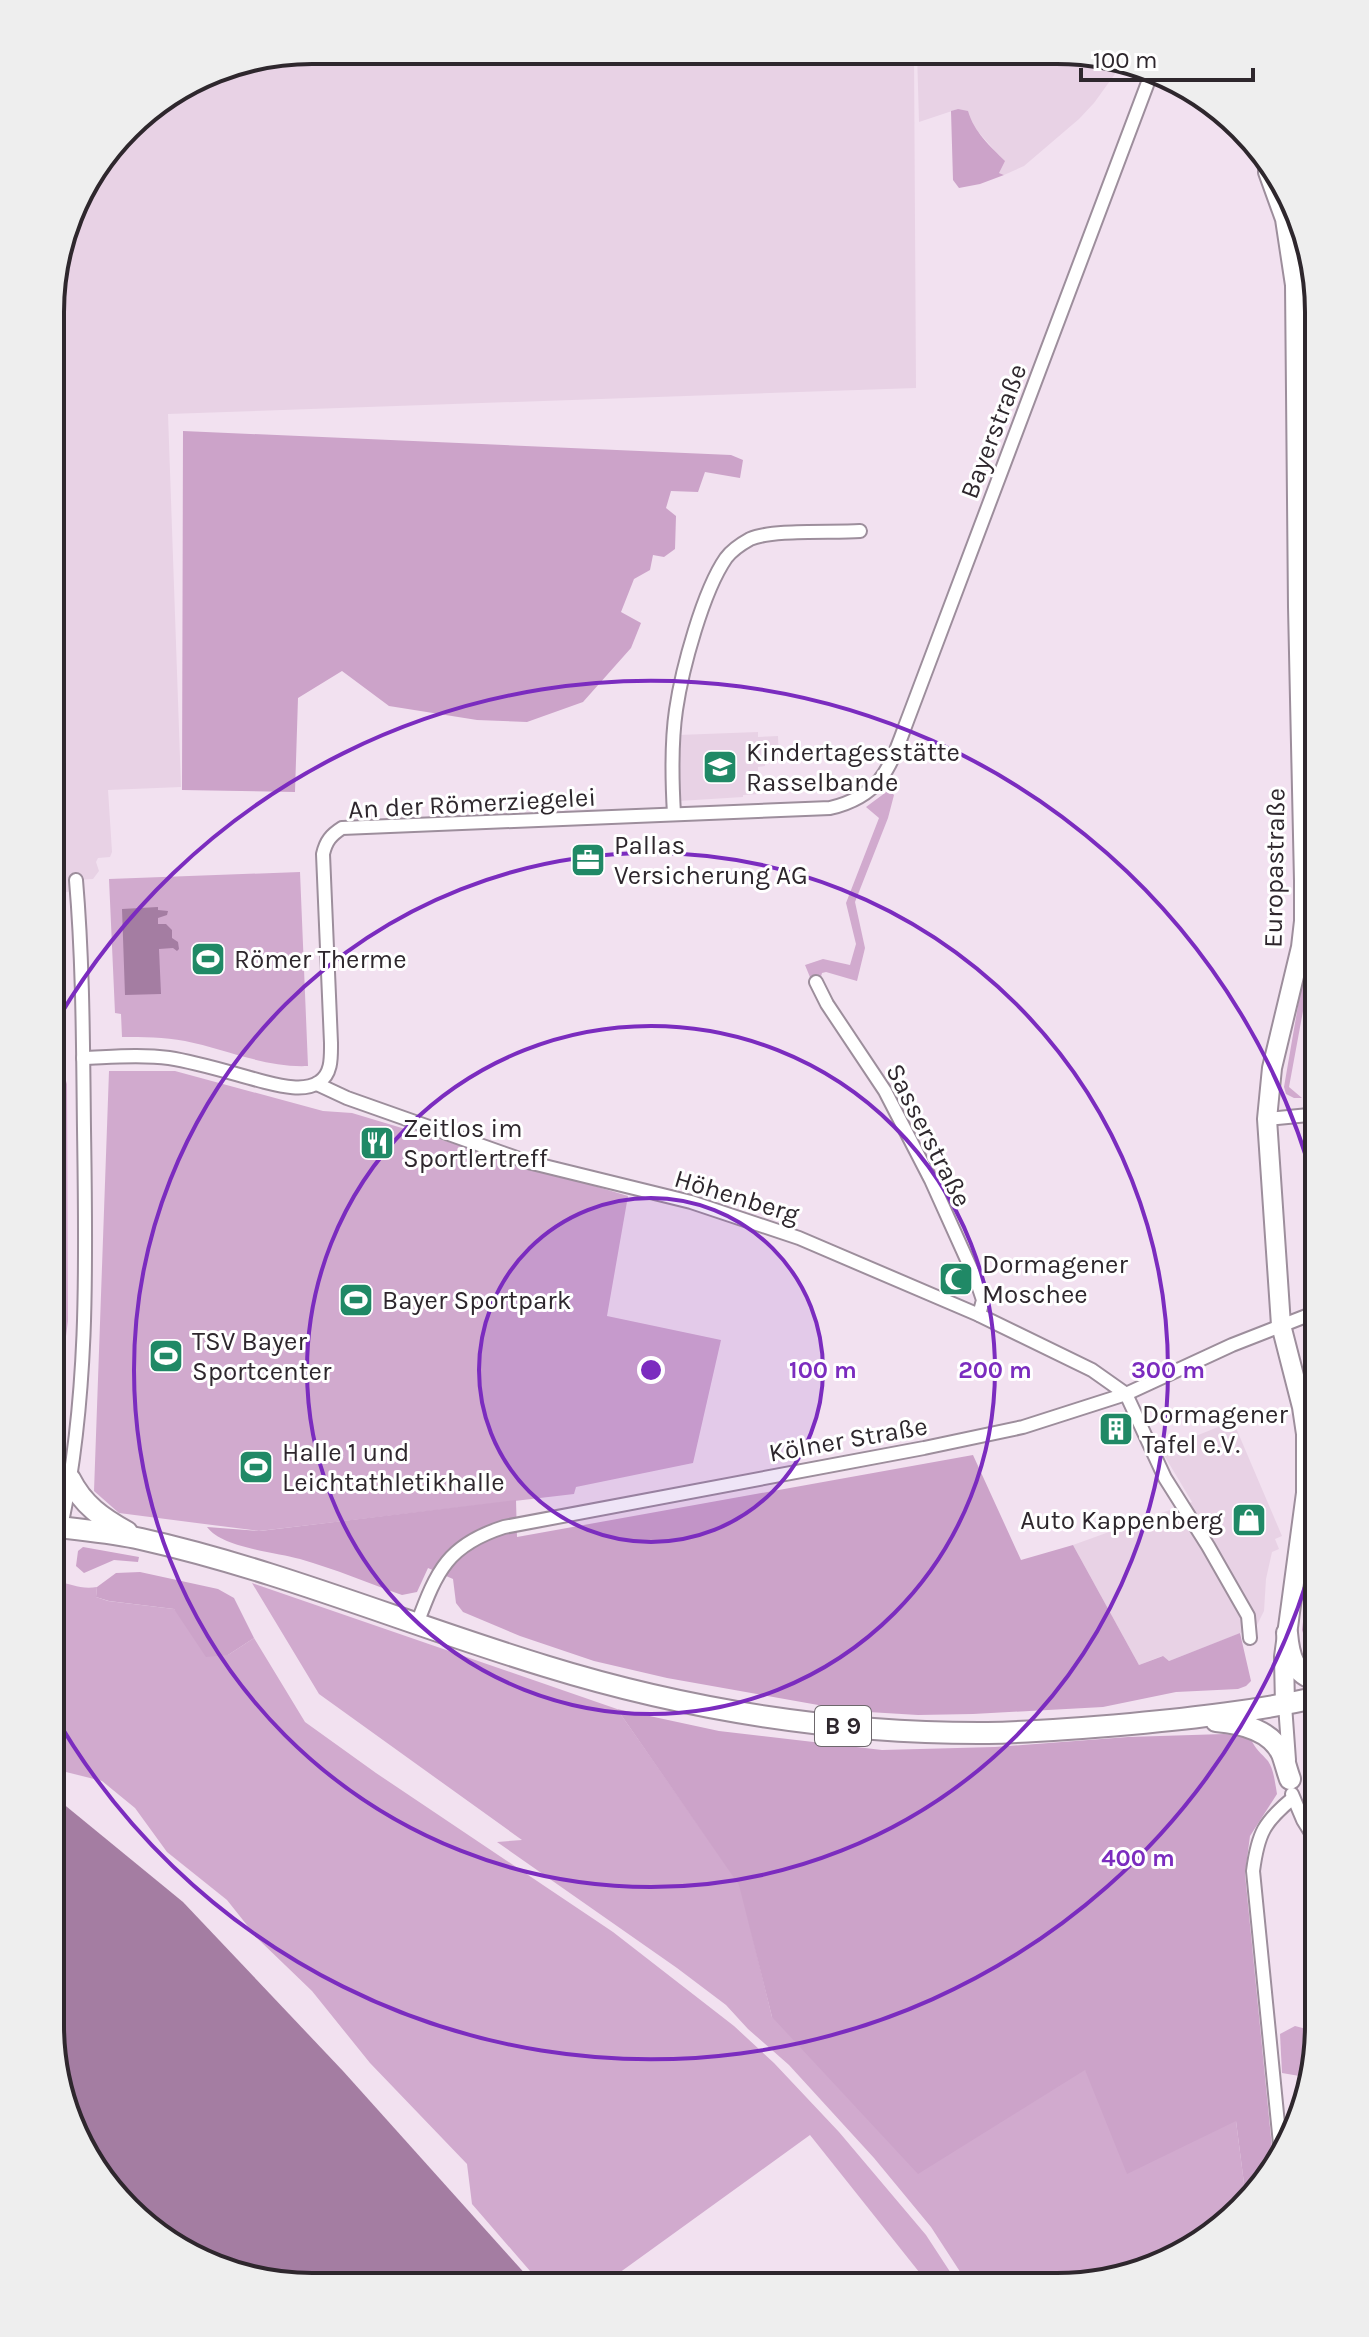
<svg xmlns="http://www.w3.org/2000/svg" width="1369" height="2337" font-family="Karla,sans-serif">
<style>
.built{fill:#e8d2e5}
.green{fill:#d1aace}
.forest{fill:#cca3c9}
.water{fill:#a47da2}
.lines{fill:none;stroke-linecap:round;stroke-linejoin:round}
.street-casing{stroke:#9d8e9c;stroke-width:16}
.secondary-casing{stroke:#9d8e9c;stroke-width:22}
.primary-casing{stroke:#9d8e9c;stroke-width:24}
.street{stroke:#fff;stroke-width:12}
.secondary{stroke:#fff;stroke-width:18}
.primary{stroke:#fff;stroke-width:20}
.ring{fill:none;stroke:#7b2cbf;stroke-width:4}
.labels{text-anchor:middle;stroke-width:6;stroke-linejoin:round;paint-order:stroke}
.shield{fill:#fff;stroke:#6d686c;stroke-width:2}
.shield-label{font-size:24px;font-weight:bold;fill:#2e272d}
.street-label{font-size:26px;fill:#2e272d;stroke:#fff}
.poi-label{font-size:26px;fill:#2e272d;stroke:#fff;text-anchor:start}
.rim{fill:none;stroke:#2e272d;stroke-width:4}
.centre{fill:#7b2cbf;stroke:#fff;stroke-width:4}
.ring-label{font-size:24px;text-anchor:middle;font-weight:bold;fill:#7b2cbf;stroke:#fff;stroke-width:6;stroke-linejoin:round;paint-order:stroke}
</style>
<rect width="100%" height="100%" fill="#f2e1f0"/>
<!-- built -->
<g class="built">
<path d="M312,50L914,52L916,388L168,414L181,787L108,790L112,852L110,857L98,858L96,862L99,871L93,879L76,880L75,891L51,894L52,278L77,196L139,115L212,70Z"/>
<path d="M917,52H1091L1136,71L1120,67L1094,103L1079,119L1024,166L1004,175L999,173L1004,161L958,109L919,122Z"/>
<path d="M758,732V737L778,736L779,760H765V766L758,767L759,794L743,795V797L679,801L678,735Z"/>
<path d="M1233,1421L1282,1536L1275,1539L1279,1549L1272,1552L1266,1579L1264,1611L1256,1627L1169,1661L1162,1656L1139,1665L1073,1545L1192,1502L1161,1450Z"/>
</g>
<!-- green -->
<g class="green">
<path d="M1308,257L1318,308L1319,1009L1303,1011L1289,1087L1302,1098H1294L1286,1094L1284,1087L1315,907L1319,902Z"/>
<path d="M889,790L894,795L888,818L855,902L865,948L857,981L826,972L822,973L820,980L812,982L805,965L823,959L850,965L856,944L846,903L879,818L866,807Z"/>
<path d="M300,872L308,1066C266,1068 225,1049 185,1041C164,1037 143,1037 122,1037L121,1014L115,1013L109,879Z"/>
<path d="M61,1065L67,1084L68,1321L63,1359L55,1378H51V1105L61,1104L59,1069Z"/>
<path d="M109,1071H175L323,1111L352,1113L628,1196L607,1316L721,1340L693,1463L576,1487L574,1494L259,1531L119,1513L94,1491Z"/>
<path d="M51,1567L56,1582C72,1583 80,1590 97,1587L96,1597L108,1601L174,1609L228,1655L254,1638L305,1722L376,1773L613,1932L734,2026L774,2063L839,2132L926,2235L960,2287H931L810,2135L601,2286H543L472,2204L467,2164L370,2063L312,1991L258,1939L227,1900L167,1852L135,1808L102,1781L50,1768Z"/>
<path d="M252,1583L617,1709L740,1885L772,2017L1085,2070L1236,2121L1246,2199L1157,2267L1057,2287H970L931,2227L874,2158L789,2065L748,2029L726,2005L677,1968L497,1842L522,1840L319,1694Z"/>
<path d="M1295,2026L1318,2032L1311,2078L1282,2073L1280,2034Z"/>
</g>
<!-- forest -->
<g class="forest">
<path d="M958,109L968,111C974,132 990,146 1005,161L999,173L1004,175L980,184L959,188L953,180L951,111Z"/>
<path d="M183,431L731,455L743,460L740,478L705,472L698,492L671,491L666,508L676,516L675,549L664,557L653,555L650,570L634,579L621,612L641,623L631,648L583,702L527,722L477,720L389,706L342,671L298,698L295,792L182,790Z"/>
<path d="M973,1455L1021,1560L1073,1545L1139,1665L1163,1656L1169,1661L1240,1633L1251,1681L1246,1686L1238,1689L1176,1692L1103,1707L973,1714L918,1715L852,1711L667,1678L594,1661L520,1636L463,1612L456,1603L453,1579L428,1568L417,1592L402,1595C368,1583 335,1569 300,1559C276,1552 222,1548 207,1527L260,1531L516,1500L517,1537Z"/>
<path d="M83,1547L139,1557L138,1562L114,1560L84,1573L76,1566L78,1551Z"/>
<path d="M140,1572L218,1589L234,1598L254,1638L228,1655L206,1657L174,1609L109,1601L96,1597L97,1587L116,1573Z"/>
<path d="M1319,1592V1670L1316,1669L1302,1630L1306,1597Z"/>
<path d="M617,1709L719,1731L882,1750L995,1747L1128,1737L1224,1734L1243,1735L1251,1739C1255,1749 1261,1753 1268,1761C1274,1770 1275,1783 1277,1794L1250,1836L1245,1874L1274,2168L1265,2184L1246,2199L1236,2121L1127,2174L1085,2070L918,2174L772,2017L739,1885Z"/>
<path d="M1319,1722L1318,1819C1305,1790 1306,1752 1319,1722Z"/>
</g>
<!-- water -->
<g class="water">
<path d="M158,907V910L168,911L167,915L158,918V924H166L172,930V938L178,942L179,949L177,951L173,948L159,949L161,994L125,995L122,909Z"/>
<path d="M50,1793L183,1902L343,2071L536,2286L278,2285L153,2233L70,2125L50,2025Z"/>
</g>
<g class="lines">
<!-- street casing -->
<g class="street-casing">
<g id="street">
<path d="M674,814C672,780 671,744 676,710C682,669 703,591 726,558C732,550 741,544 750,539C773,529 832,533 860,531"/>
<path d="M816,982L827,1004L885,1091L931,1180L977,1282L983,1300L979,1315"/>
<path d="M83,1058C111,1057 141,1054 169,1058C201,1063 234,1074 265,1082C281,1086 305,1092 319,1082C332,1074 331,1057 331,1043L323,854C326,841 331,835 342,828L830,808C885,795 891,763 909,716L1150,77"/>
<path d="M317,1084L347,1098L528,1162L691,1202L799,1238L979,1315L1092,1370L1126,1394L1165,1478L1208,1546L1248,1616L1250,1638"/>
<path d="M1267,1119L1319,1114"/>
<path d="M61,1527C89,1396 86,1262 84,1129C83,1046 83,962 76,880"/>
<path d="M417,1624C437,1570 448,1545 504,1527L924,1448L1023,1427L1126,1394L1232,1345L1319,1311"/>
<path d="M1285,1705L1289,1760"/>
<path d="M1292,1794L1303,1820L1318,1844"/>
<path d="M1281,2154L1253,1871C1258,1833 1264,1822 1293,1798"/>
</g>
</g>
<!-- secondary casing -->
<g class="secondary-casing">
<path id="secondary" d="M1268,172L1285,219L1295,285L1298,607L1304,881V921L1301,947L1272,1068L1267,1119L1281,1325L1302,1407L1306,1434V1493L1284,1657L1285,1705"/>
</g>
<!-- primary casing -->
<g class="primary-casing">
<g id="primary">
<path d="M70,1479C83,1505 102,1518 127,1532"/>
<path d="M51,1526C80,1530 111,1532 141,1539C279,1570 410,1625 545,1666C687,1710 839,1734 988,1733C1036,1732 1084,1728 1131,1724C1194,1718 1257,1711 1319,1697"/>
<path d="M1287,1633C1289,1656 1293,1674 1319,1681"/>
<path d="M1216,1721C1240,1723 1271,1730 1282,1754C1285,1762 1287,1771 1290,1779"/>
</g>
</g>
<!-- street -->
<use href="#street" class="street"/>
<!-- secondary -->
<use href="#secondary" class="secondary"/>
<!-- primary -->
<use href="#primary" class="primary"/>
</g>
<!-- distance rings -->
<circle cx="651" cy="1370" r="172" fill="#7b2cbf" fill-opacity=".12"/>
<g class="ring">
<circle cx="651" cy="1370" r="172"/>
<circle cx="651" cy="1370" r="344"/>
<circle cx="651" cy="1370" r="517"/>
<path d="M1318 1543A689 689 0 0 1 51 1709M51 1031A689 689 0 0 1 1318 1197"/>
</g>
<!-- icons -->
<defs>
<g id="school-square" transform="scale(1.8)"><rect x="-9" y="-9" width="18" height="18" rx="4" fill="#208966" stroke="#fff"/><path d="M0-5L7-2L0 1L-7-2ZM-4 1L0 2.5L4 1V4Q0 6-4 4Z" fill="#fff"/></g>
<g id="office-square" transform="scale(1.8)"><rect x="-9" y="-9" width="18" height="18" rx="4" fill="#208966" stroke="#fff"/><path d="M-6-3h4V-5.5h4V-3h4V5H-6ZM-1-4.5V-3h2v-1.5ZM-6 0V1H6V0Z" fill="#fff"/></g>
<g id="stadium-square" transform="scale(1.8)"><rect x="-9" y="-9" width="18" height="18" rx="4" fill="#208966" stroke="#fff"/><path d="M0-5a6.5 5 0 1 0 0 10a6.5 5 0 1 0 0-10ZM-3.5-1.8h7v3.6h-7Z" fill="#fff"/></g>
<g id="restaurant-square" transform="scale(1.8)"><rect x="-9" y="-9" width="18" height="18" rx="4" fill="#208966" stroke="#fff"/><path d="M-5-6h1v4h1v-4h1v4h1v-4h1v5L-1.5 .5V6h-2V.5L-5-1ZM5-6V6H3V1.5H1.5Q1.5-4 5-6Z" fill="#fff"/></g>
<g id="mosque-square" transform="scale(1.8)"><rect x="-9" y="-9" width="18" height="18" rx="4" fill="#208966" stroke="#fff"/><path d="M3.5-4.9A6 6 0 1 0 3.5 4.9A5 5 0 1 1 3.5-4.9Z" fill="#fff"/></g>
<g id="building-square" transform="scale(1.8)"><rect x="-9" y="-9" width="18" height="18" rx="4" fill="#208966" stroke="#fff"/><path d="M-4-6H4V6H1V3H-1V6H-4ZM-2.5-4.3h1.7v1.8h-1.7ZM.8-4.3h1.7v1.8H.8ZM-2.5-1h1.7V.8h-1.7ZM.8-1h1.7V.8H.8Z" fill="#fff"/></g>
<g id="shop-square" transform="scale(1.8)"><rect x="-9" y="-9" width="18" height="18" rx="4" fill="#208966" stroke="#fff"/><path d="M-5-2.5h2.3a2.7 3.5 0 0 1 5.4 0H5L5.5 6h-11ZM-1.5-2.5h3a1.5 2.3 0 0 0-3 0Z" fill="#fff"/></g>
</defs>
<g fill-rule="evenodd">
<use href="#school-square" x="720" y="767"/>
<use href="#office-square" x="588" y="860"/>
<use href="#stadium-square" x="208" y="959"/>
<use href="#restaurant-square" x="377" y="1143"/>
<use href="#mosque-square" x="956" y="1279"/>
<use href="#stadium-square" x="356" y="1300"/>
<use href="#stadium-square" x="166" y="1356"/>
<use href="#building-square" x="1116" y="1429"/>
<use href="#stadium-square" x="256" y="1467"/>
<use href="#shop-square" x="1249" y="1520"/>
</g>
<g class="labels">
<!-- shield labels -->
<rect class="shield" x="815" y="1706" width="56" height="40" rx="6"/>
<g class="shield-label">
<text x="843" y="1734">B 9</text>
</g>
<!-- street labels -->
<g class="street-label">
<text transform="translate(993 431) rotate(-69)" y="9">Bayerstraße</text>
<text transform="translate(472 803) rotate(-3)" y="9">An der Römerziegelei</text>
<text transform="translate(1274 868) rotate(-89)" y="9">Europastraße</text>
<text transform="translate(929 1135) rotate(63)" y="9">Sasserstraße</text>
<text transform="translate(737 1196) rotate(17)" y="9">Höhenberg</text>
<text transform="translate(848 1439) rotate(-10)" y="9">Kölner Straße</text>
</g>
<!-- poi labels -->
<g class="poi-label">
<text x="746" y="761">Kindertagesstätte<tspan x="746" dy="30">Rasselbande</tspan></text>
<text x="614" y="854">Pallas<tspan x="614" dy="30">Versicherung AG</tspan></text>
<text x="234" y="968">Römer Therme</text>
<text x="403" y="1137">Zeitlos im<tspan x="403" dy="30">Sportlertreff</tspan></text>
<text x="982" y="1273">Dormagener<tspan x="982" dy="30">Moschee</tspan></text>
<text x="382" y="1309">Bayer Sportpark</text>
<text x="192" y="1350">TSV Bayer<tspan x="192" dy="30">Sportcenter</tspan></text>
<text x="1142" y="1423">Dormagener<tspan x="1142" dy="30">Tafel e.V.</tspan></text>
<text x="282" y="1461">Halle 1 und<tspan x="282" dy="30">Leichtathletikhalle</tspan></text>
<text x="1223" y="1529" text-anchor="end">Auto Kappenberg</text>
</g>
</g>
<!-- crop -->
<path d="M0 0H1369V2337H0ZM312 64H1057A248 248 0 0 1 1305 312V2025A248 248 0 0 1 1057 2273H312A248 248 0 0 1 64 2025V312A248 248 0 0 1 312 64Z" fill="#eee" fill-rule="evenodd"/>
<path class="rim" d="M312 64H1057A248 248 0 0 1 1305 312V2025A248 248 0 0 1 1057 2273H312A248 248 0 0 1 64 2025V312A248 248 0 0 1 312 64Z"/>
<circle cx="651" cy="1370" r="12" class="centre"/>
<g class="ring-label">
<text x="823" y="1378">100 m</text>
<text x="995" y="1378">200 m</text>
<text x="1168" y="1378">300 m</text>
<text x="1138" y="1866">400 m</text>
</g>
<!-- scale -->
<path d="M1081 68v12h172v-12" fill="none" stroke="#2e272d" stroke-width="4"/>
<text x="1093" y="68" font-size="24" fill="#2e272d" stroke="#ffffff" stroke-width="6" paint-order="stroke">100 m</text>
</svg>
